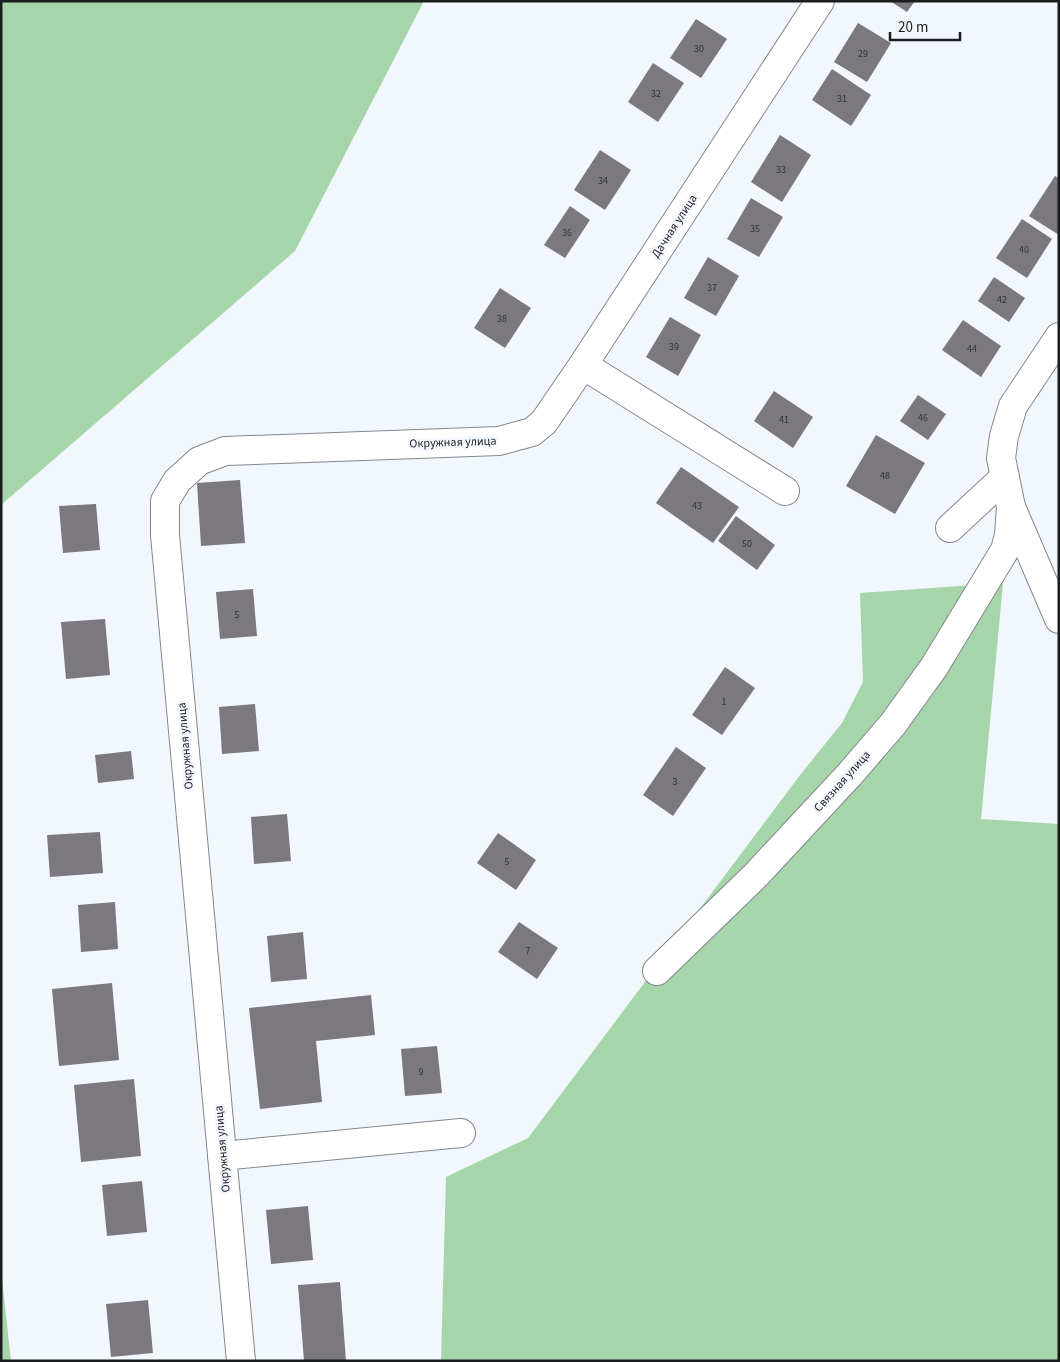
<svg xmlns="http://www.w3.org/2000/svg" width="1060" height="1362" font-family="'Source Sans 3',sans-serif">
<style>
.green{fill:#a6d5aa}
.building{fill:#7b787e}
.lines{fill:none;stroke-linecap:round;stroke-linejoin:round}
.minor-casing{stroke:#83878c;stroke-width:30}
.minor{stroke:#fff;stroke-width:28}
.labels{text-anchor:middle;stroke-width:5;stroke-linejoin:round;paint-order:stroke}
.number-label{font-size:10px;fill:#323336}
.street-label{font-size:12px;fill:#1a1c1e;stroke:#f2f7fd}
</style>
<rect width="100%" height="100%" fill="#f2f7fd"/>
<!-- green -->
<g class="green">
<path d="M1,1H424L295,251L1,505Z"/>
<path d="M1003,583L981,819L1059,824V1361H441L446,1177L528,1138L800,775L842,723L863,682L860,593Z"/>
<path d="M1,1270L11,1361H1Z"/>
</g>
<!-- building -->
<g class="building">
<path d="M890,1H915L907,12Z"/>
<path d="M696,19L727,39L701,78L670,58Z"/>
<path d="M858,23L891,43L867,82L834,62Z"/>
<path d="M653,63L684,83L658,122L628,102Z"/>
<path d="M832,69L871,95L851,126L812,100Z"/>
<path d="M780,135L811,155L782,202L751,182Z"/>
<path d="M600,150L631,170L605,210L574,190Z"/>
<path d="M1055,176L1059,178V235L1029,216Z"/>
<path d="M751,198L783,217L759,257L727,239Z"/>
<path d="M570,206L590,220L565,258L544,245Z"/>
<path d="M1022,219L1052,239L1027,278L996,258Z"/>
<path d="M708,257L739,276L716,316L684,298Z"/>
<path d="M994,277L1025,298L1009,322L978,301Z"/>
<path d="M500,288L531,308L505,348L474,328Z"/>
<path d="M670,317L701,335L678,376L646,357Z"/>
<path d="M963,320L1001,346L981,377L942,350Z"/>
<path d="M774,391L813,417L793,448L754,421Z"/>
<path d="M918,395L946,414L928,440L900,421Z"/>
<path d="M876,435L925,463L895,514L846,486Z"/>
<path d="M681,467L739,507L713,543L656,503Z"/>
<path d="M240,480L245,543L201,546L197,483Z"/>
<path d="M96,504L100,550L63,553L59,506Z"/>
<path d="M736,516L775,545L757,570L718,541Z"/>
<path d="M253,589L257,636L220,639L216,592Z"/>
<path d="M105,619L110,675L66,679L61,622Z"/>
<path d="M725,667L755,688L722,735L692,715Z"/>
<path d="M255,704L259,751L222,754L219,707Z"/>
<path d="M676,747L706,768L673,816L643,795Z"/>
<path d="M131,751L134,779L98,783L95,755Z"/>
<path d="M287,814L291,861L254,864L251,817Z"/>
<path d="M100,832L103,873L50,877L47,835Z"/>
<path d="M498,833L536,860L516,890L477,863Z"/>
<path d="M115,902L118,949L81,952L78,905Z"/>
<path d="M519,922L558,948L537,979L498,952Z"/>
<path d="M303,932L307,979L271,982L267,936Z"/>
<path d="M112,983L119,1060L59,1066L52,989Z"/>
<path d="M371,995L375,1035L316,1041L322,1102L260,1109L249,1008Z"/>
<path d="M437,1046L442,1093L405,1096L401,1049Z"/>
<path d="M134,1079L141,1156L81,1162L74,1085Z"/>
<path d="M142,1181L147,1232L107,1236L102,1185Z"/>
<path d="M308,1206L313,1260L271,1264L266,1210Z"/>
<path d="M340,1282L346,1361H304L298,1285Z"/>
<path d="M148,1300L153,1353L111,1357L106,1304Z"/>
</g>
<g class="lines">
<!-- minor casing -->
<g class="minor-casing">
<g id="minor">
<path d="M1059,337L1013,406L1004,436L1001,458L1011,507L1059,619"/>
<path d="M583,365L785,491"/>
<path d="M950,528L1005,477"/>
<path d="M657,971L756,875L850,774L893,724L934,667L1005,550L1009,535L1011,507"/>
<path d="M222,1156L461,1133"/>
<path d="M241,1361L165,535V501L177,481L199,461L225,451L499,441L532,432L544,422L583,365L820,1"/>
</g>
</g>
<!-- minor -->
<use href="#minor" class="minor"/>
</g>
<g class="labels">
<!-- number labels -->
<g class="number-label">
<text x="699" y="52">30</text>
<text x="863" y="57">29</text>
<text x="656" y="97">32</text>
<text x="842" y="102">31</text>
<text x="781" y="173">33</text>
<text x="603" y="184">34</text>
<text x="755" y="232">35</text>
<text x="567" y="236">36</text>
<text x="1024" y="253">40</text>
<text x="712" y="291">37</text>
<text x="1002" y="303">42</text>
<text x="502" y="322">38</text>
<text x="674" y="350">39</text>
<text x="972" y="352">44</text>
<text x="923" y="421">46</text>
<text x="784" y="423">41</text>
<text x="885" y="479">48</text>
<text x="697" y="509">43</text>
<text x="747" y="547">50</text>
<text x="237" y="618">5</text>
<text x="724" y="705">1</text>
<text x="675" y="785">3</text>
<text x="507" y="865">5</text>
<text x="528" y="954">7</text>
<text x="421" y="1075">9</text>
</g>
<!-- street labels -->
<g class="street-label">
<text transform="translate(674 226) rotate(-57)" y="4">Дачная улица</text>
<text transform="translate(453 442) rotate(-2)" y="4">Окружная улица</text>
<text transform="translate(185 746) rotate(-95)" y="4">Окружная улица</text>
<text transform="translate(842 781) rotate(-48)" y="4">Связная улица</text>
<text transform="translate(222 1149) rotate(-95)" y="4">Окружная улица</text>
</g>
</g>
<!-- border -->
<rect width="1060" height="1362" fill="none" stroke="#1a1c1e" stroke-width="5"/>
<!-- scale -->
<path d="M890 32v8h70v-8" fill="none" stroke="#1a1c1e" stroke-width="2.5"/>
<text x="898" y="32" font-size="15" fill="#1a1c1e" stroke="#f2f7fd" stroke-width="4" paint-order="stroke">20 m</text>
</svg>
